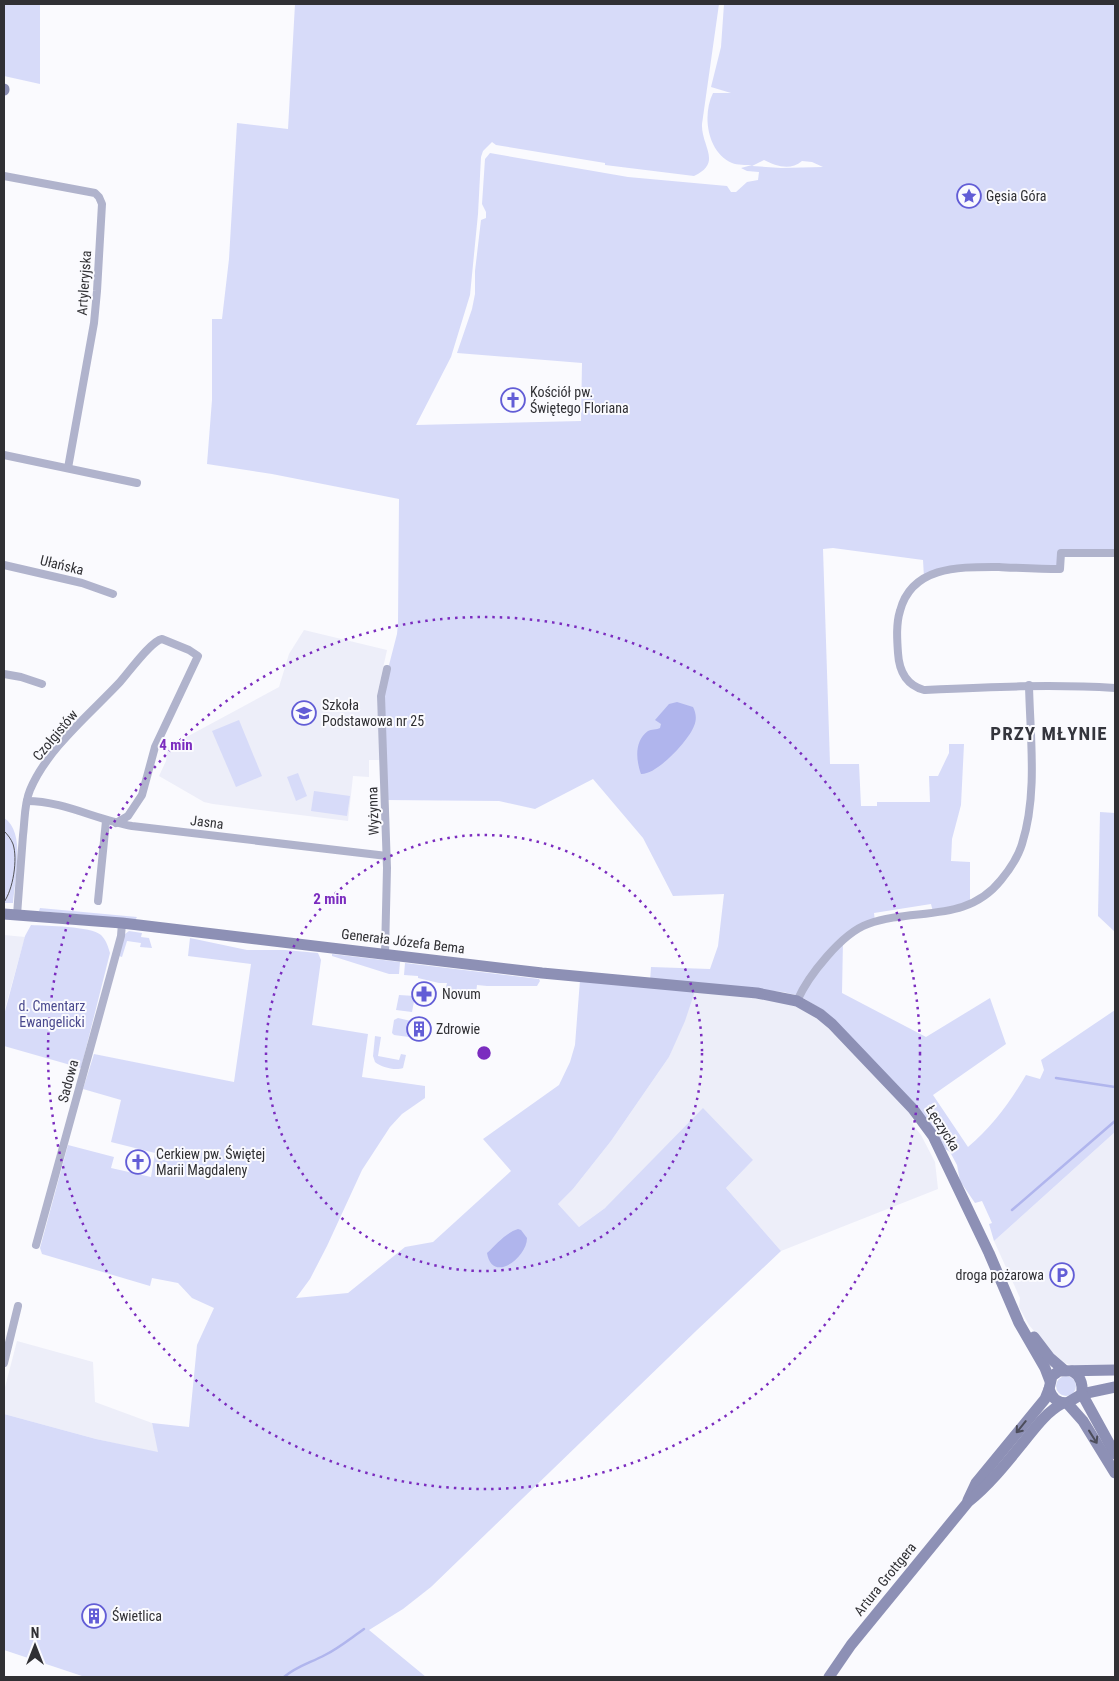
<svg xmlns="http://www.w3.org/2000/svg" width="1119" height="1681" font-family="'Roboto Condensed',sans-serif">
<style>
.built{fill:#edeef9}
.green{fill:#d7dbf9;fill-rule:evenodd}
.water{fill:#b0b5ed}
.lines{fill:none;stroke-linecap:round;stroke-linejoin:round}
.stream{stroke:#b0b5ed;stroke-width:2.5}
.street{stroke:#b0b3cc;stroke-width:8}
.secondary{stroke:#8d90b5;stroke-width:11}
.tram{stroke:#515155;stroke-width:1}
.oneway{stroke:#4c4d5b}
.ring{fill:none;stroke:#7b2cbf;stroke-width:2.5;stroke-dasharray:2.5 5}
.labels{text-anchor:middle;stroke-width:4;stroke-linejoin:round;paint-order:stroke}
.poi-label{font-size:14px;fill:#303034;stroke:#fafafe;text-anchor:start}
.street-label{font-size:14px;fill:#303034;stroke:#fafafe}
.park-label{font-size:14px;fill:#49498e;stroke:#fafafe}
.district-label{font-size:19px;font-weight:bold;letter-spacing:1px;fill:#34353d;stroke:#fafafe}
.centre{fill:#7b2cbf;stroke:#fafafe;stroke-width:2.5}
.ring-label{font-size:15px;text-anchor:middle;font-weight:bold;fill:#7b2cbf;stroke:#fafafe;stroke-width:4;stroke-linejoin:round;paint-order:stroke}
</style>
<rect width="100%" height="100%" fill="#fafafe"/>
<!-- built -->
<g class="built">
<path d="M304,630L387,650L377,695L380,760H369V777L353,776L348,821L213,804L204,802L159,776L166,761L168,747L279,687L289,654Z"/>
<path d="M4,935L25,937L4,1012Z"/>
<path d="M695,991L732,994L797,1005L819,1019L912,1114L913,1125L921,1135L935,1162L938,1189L781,1251L726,1188L753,1160L605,1208L579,1227L558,1204L573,1189L611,1141L669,1057Z"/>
<path d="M1115,1132V1368L1070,1365L1059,1361L1029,1325L1019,1307L1020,1298L994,1241Z"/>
<path d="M17,1341L93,1362L95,1402L152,1423L159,1453L96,1439L4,1414V1391Z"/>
</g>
<!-- green -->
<g class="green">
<path d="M4,4H40V84L4,76Z"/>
<path d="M295,4H719L702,124C701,146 723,163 694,176L605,165V163L496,145L492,142L483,151L481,157L478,214L470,295L451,357L416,425L581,421L582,363L457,353L472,309L475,294V271L481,220L486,218V212L482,204L485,159L490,153L628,177L727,186L731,192H736L747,182L758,180L759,172L747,171L741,168L752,165C746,165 737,165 732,163C707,152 702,115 713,93H731L711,87L721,47L724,4H1115V553H1061L1060,569L982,567L924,578L923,560L833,548L823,549L830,764H859L861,806H877V802H930L929,776H938L949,753V744H964L961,805L952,839L951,861L970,862V904L933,912L931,904L874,913L875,922L843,940L842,993L926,1037L990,998L1006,1044L933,1095L968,1147C992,1127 1010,1102 1026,1075L1040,1079L1044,1070L1041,1060L1115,1010V1132L994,1241L989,1224L992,1223L982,1201L975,1203L960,1181L957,1165L950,1152L945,1149L940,1138L826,1012L800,996L783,992L650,981L651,967L710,969L718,946L724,894L673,896L643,838L593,779L535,809L499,801L385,800L381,696L397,634L398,623L399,499L272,474L207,464L212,400V319H222L229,259L237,123L288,129ZM764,160C776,166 790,171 802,161L812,162L823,167L781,168L752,166Z"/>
<path d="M239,720L262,776L236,787L212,731Z"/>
<path d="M298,773L307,796L296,801L287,777Z"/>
<path d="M314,791L350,796L347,816L311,811Z"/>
<path d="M1100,812L1115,813V932L1098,916Z"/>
<path d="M4,818C26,831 15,880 13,903H4Z"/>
<path d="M40,908L137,917L135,920L39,911Z"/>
<path d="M31,925C46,926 91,926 101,935C106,940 108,946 110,953L81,1068L4,1046V1015L25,936Z"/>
<path d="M129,931L142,933L141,937L149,938L152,948L140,947L141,943L127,941L122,957L119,956L125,934Z"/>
<path d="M190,938L247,950H285L318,953L321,960L312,1025L368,1034L362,1077L425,1086V1098L402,1114L390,1127L362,1170L327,1246L310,1279L296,1298L348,1293L405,1247L433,1242L511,1171L483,1139L559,1085L570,1062L575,1045L580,980L695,991L685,1021L669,1057L611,1141L573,1189L558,1204L579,1227L605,1208L703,1108L753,1160L726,1188L781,1251L696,1331L431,1587L403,1609L369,1630L426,1677H85L4,1650V1414L96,1439L158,1452L152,1423L189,1427L197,1345L214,1308L192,1298L178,1283L152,1278L150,1286L42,1254L40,1248L68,1145L114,1157L111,1168L151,1177L155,1153L111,1142L121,1100L83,1089L94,1054L234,1082L251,964L188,956Z"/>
<path d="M332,954L400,962L399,974H389L332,956Z"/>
<path d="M405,963L539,979L540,981L537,986H487L477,985L476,994L442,988L446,987L447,983H439L418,978V976L404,975Z"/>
<path d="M399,995L415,996L412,1012L396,1010Z"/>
<path d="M398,1018L411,1021L409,1037L394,1035L392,1033L394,1020Z"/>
<path d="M375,1036L381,1037L378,1056L399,1060L401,1054L406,1055L403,1068C395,1071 381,1067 375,1062L373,1056Z"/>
<circle cx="1066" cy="1386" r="10"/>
</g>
<!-- water -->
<g class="water">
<path d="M677,702L693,707C696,713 697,719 694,726C689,740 657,775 641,774C636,760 634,741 648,731C651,729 657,730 660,728L661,724L655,720L669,704Z"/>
<path d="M518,1229L521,1230L527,1238C527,1258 492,1284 487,1253C496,1245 505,1233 518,1229Z"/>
</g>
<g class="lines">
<!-- stream -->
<g class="stream">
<path d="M1056,1078L1115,1087"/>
<path d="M1012,1210L1115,1121"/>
<path d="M284,1677C297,1666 310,1663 325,1655C339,1648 351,1638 364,1629"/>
</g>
<!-- street -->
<g class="street">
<path d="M4,176L95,193L99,197L102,204L97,291L94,323L68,468"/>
<path d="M4,455L137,483"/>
<path d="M1115,553H1061L1060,569C1040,569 1020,568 999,567C961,567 912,565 900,611C896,624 897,639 898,653C899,670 906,685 924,690C988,687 1051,684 1115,688"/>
<path d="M4,565L82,583L113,594"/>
<path d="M4,674L21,677L42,684"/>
<path d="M27,801C63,801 97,820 132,826L387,856"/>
<path d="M98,901L106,821"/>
<path d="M17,915C19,888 21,862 23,835C25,820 24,804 30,790C47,749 90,714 120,682C129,672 151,641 162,639L189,650L198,656L155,747L142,795L128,816L116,823"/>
<path d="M385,953L387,868L381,696L387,669"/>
<path d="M797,1001C808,976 842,933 868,924C914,907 966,924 1001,880C1010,869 1018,857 1022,844C1038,794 1030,736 1029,685"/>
<path d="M36,1245L101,1009L121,936L122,923"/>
<path d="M4,1363L18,1306"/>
</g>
<!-- secondary -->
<g class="secondary">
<path d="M4,89V90"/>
<path d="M4,914L122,923L542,973L757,993L797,1001L820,1014L832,1024L913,1109L933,1136L989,1253L1019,1323L1045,1368L1050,1381"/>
<path d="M1034,1337L1050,1358L1064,1370"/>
<path d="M1115,1370L1059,1371L1052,1376L1049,1389C1052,1398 1057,1403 1067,1403L1082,1394L1115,1387"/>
<path d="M1072,1371C1081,1376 1083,1384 1082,1394"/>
<path d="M1082,1394L1115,1454"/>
<path d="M1067,1403L1083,1421L1115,1473"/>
<path d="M968,1500L976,1483L1045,1399L1049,1389"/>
<path d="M829,1677L851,1645L968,1502C989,1485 1005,1465 1022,1444C1035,1428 1045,1413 1063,1403"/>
</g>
<!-- tram -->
<path class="tram" d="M4,831C8,835 11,839 13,844C18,859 13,890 4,902"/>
</g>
<!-- one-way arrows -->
<defs><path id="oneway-shaft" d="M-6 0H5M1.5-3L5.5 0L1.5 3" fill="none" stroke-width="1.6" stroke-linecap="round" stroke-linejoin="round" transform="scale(1.25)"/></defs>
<g class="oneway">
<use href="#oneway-shaft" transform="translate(1021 1427) rotate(129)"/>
<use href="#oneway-shaft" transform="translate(1093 1437) rotate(58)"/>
</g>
<!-- distance rings -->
<g class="ring">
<circle cx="484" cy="1053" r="218"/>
<circle cx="484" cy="1053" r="436"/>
</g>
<!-- icons -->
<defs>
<g id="sight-ring" transform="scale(1.25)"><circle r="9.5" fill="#fafafe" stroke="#625dd6" stroke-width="1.5"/><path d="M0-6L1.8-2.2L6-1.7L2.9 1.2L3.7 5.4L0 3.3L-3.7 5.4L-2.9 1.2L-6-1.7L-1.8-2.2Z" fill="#625dd6"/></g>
<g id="church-ring" transform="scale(1.25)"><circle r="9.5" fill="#fafafe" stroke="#625dd6" stroke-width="1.5"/><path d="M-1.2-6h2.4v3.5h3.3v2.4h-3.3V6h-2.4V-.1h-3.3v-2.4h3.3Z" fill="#625dd6"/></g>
<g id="school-ring" transform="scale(1.25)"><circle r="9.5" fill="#fafafe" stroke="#625dd6" stroke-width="1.5"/><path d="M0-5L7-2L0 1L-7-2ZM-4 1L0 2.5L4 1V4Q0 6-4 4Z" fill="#625dd6"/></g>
<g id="pharmacy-ring" transform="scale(1.25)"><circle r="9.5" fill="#fafafe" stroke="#625dd6" stroke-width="1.5"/><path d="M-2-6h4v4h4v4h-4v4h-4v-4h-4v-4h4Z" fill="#625dd6"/></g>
<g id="building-ring" transform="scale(1.25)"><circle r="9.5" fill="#fafafe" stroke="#625dd6" stroke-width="1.5"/><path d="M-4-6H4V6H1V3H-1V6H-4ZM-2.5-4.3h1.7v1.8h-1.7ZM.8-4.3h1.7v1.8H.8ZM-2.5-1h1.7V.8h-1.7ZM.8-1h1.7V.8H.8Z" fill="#625dd6"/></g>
<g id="parking-ring" transform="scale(1.25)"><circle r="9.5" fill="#fafafe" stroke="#625dd6" stroke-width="1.5"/><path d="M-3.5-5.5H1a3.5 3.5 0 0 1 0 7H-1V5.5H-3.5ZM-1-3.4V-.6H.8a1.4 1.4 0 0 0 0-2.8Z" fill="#625dd6"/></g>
</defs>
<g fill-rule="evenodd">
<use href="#sight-ring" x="969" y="196"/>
<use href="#church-ring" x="513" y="400"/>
<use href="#school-ring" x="304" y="713"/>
<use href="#pharmacy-ring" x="424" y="994"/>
<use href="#building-ring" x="419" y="1029"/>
<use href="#church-ring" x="138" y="1162"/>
<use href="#parking-ring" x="1062" y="1275"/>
<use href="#building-ring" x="94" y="1616"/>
</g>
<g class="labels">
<!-- poi labels -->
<g class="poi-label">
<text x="986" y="201">Gęsia Góra</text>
<text x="530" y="397">Kościół pw.<tspan x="530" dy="16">Świętego Floriana</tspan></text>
<text x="322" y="710">Szkoła<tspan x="322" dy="16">Podstawowa nr 25</tspan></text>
<text x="442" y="999">Novum</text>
<text x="436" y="1034">Zdrowie</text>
<text x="156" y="1159">Cerkiew pw. Świętej<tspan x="156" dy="16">Marii Magdaleny</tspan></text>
<text x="1044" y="1280" text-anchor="end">droga pożarowa</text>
<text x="112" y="1621">Świetlica</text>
</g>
<!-- street labels -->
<g class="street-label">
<text transform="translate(84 283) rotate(-86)" y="5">Artyleryjska</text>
<text transform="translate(62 565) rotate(14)" y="5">Ułańska</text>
<text transform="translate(55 735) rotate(-50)" y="5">Czołgistów</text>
<text transform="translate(373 811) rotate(-92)" y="5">Wyżynna</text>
<text transform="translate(207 822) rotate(7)" y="5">Jasna</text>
<text transform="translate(403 941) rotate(7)" y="5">Generała Józefa Bema</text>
<text transform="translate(68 1081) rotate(-75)" y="5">Sadowa</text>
<text transform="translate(943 1128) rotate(58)" y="5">Łęczycka</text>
<text transform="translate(885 1579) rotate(-51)" y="5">Artura Grottgera</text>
</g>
<!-- park labels -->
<g class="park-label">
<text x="52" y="1011">d. Cmentarz<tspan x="52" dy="16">Ewangelicki</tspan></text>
</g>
<!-- district labels -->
<g class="district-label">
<text x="1049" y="740">PRZY MŁYNIE</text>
</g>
</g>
<circle cx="484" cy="1053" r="8" class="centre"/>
<g class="ring-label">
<text x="176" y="750">4 min</text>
<text x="330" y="904">2 min</text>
</g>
<!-- border -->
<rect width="1119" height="1681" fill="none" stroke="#303034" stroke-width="10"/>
<!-- north arrow -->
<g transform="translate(35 1646)" stroke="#fafafe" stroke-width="4" paint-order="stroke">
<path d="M0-4L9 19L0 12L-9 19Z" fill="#303034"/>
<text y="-8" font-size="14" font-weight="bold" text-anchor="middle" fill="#303034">N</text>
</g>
</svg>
